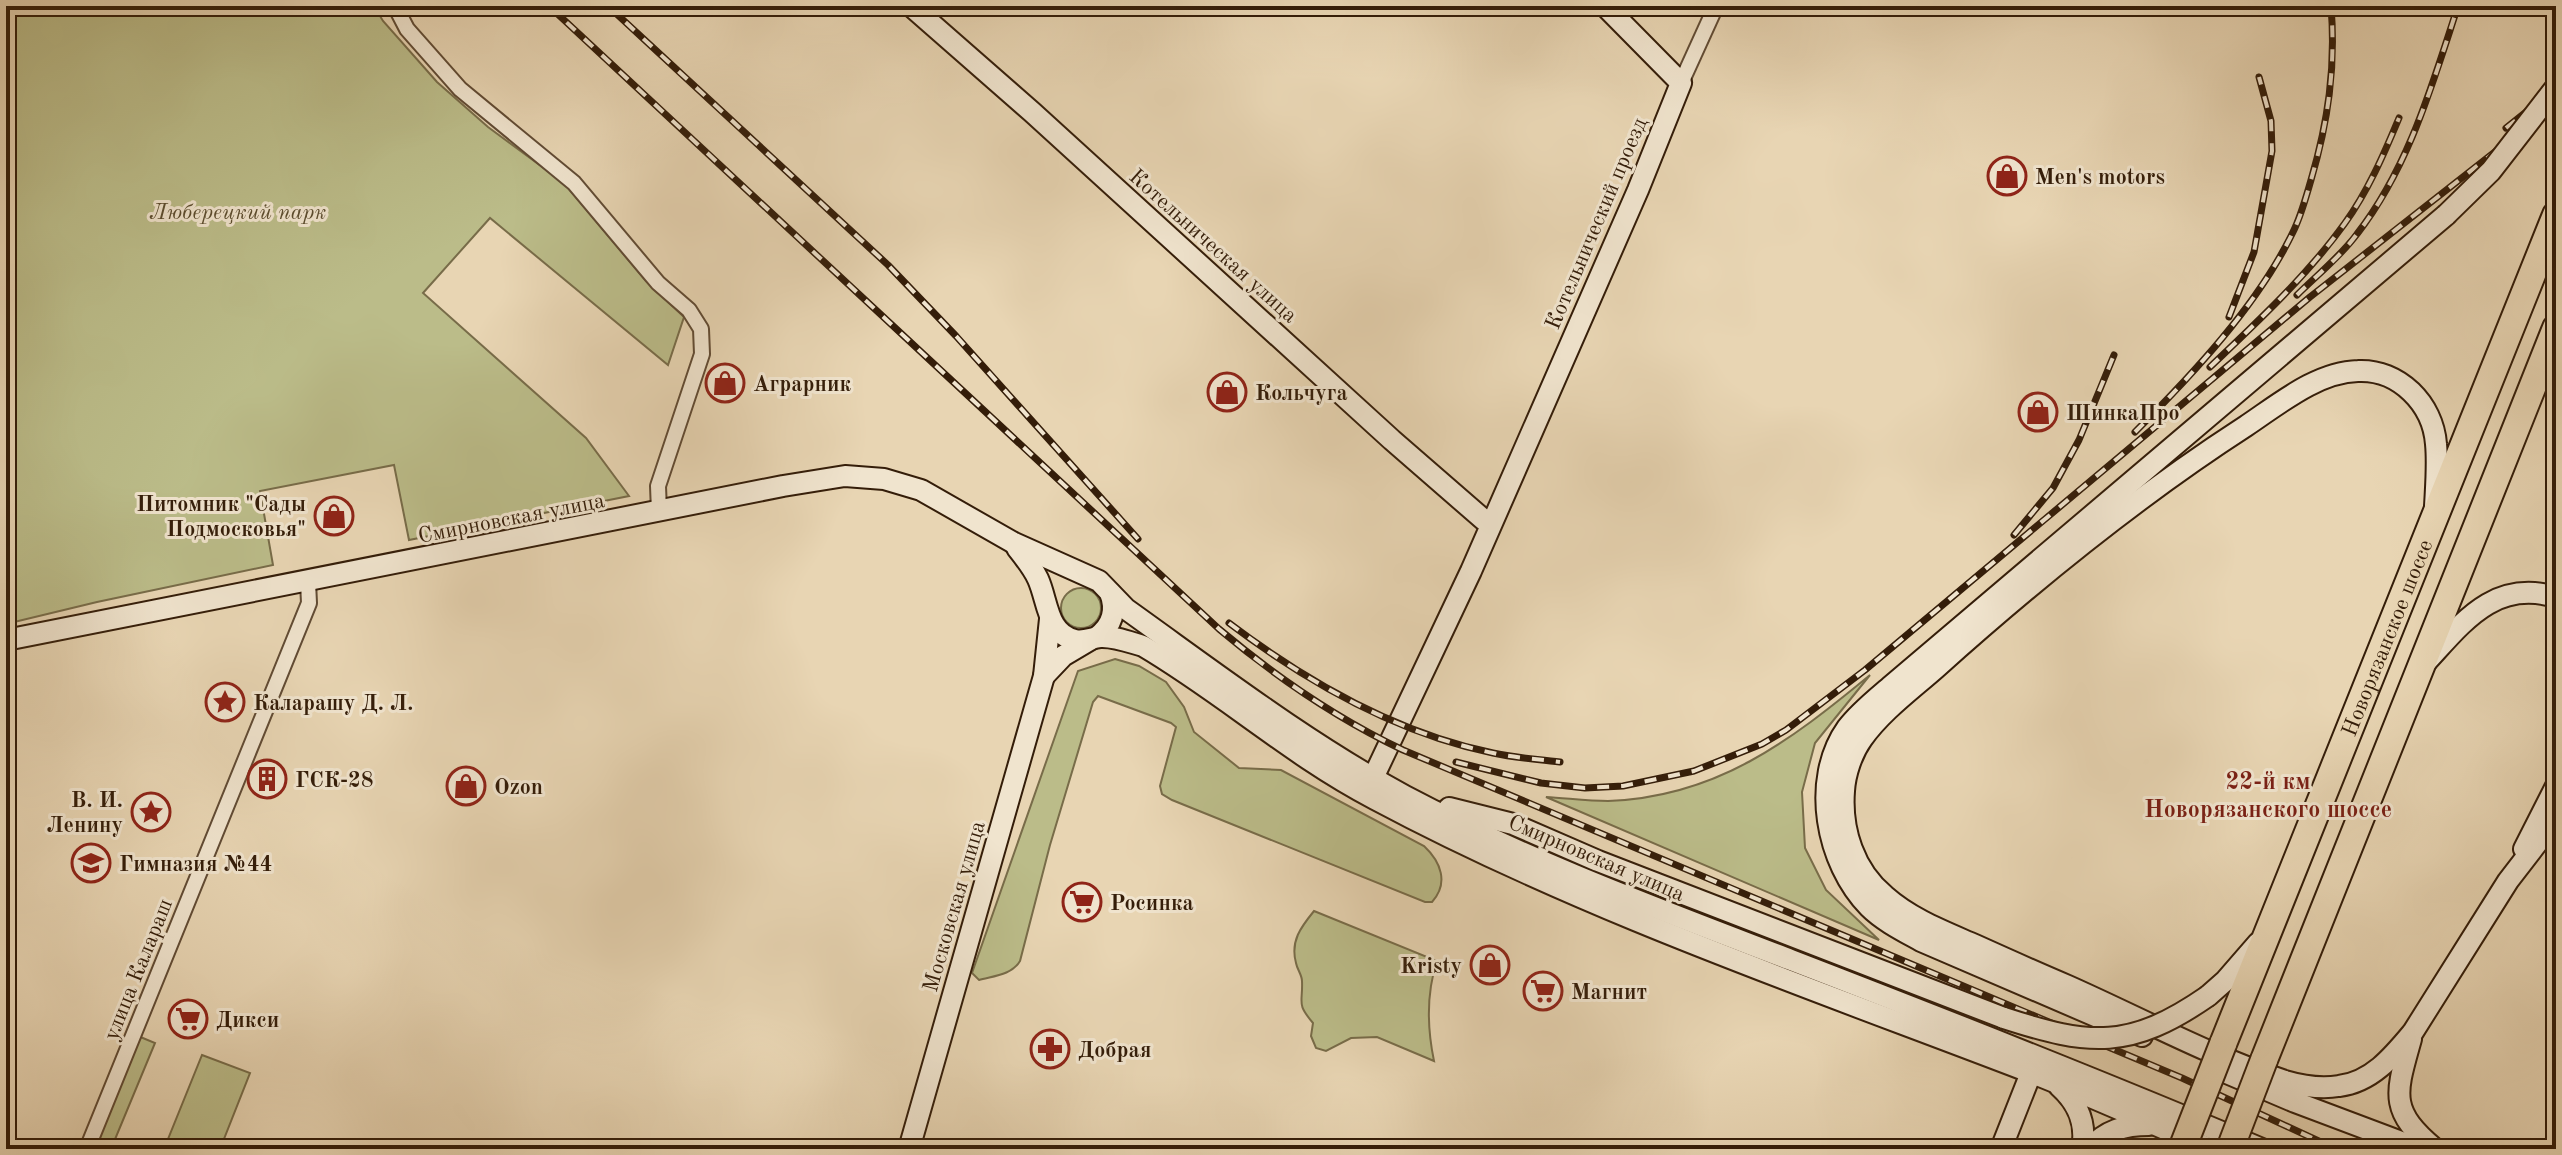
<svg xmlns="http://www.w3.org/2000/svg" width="2562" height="1155" font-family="'Old Standard TT',serif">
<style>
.green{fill:#bbbc89;stroke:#786c49;stroke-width:2}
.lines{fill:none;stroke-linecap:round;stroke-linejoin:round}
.street-casing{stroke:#614b34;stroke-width:18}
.secondary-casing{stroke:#341d09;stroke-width:24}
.highway-casing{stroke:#341d09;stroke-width:30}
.street{stroke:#f0e4ce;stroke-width:14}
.secondary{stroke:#f0e4ce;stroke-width:20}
.highway{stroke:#e8d5b3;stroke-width:26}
.rail-casing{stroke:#341d09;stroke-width:7}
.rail{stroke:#f0e4ce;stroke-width:4;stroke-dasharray:12;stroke-linecap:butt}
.secondary-bridge-casing{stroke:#341d09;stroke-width:24;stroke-linecap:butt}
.highway-bridge-casing{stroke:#341d09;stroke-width:30;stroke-linecap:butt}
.secondary-bridge{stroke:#f0e4ce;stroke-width:20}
.highway-bridge{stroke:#e8d5b3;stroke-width:26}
.labels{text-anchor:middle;stroke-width:6;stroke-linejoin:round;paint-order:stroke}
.poi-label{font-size:22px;font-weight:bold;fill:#341d09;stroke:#f0e4ce;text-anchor:start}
.park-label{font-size:22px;font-style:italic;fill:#5c4d2f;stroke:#f0e4ce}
.street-label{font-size:22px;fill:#341d09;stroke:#f0e4ce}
.neighbourhood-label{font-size:24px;font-weight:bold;fill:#7a1f14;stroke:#f0e4ce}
</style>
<rect width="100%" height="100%" fill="#e8d5b3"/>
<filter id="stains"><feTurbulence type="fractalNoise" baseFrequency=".0025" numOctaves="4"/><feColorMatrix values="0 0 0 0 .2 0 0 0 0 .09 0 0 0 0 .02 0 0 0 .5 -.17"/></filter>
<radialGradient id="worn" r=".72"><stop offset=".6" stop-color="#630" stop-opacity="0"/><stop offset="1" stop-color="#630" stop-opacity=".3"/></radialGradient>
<!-- green -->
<g class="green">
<path d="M6,6H374L383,21L437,82L488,127L564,183L646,281L684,317L668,365L490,218L423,293L586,438L629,496L409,540L394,465L260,491L273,565L97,602L6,624Z"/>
<circle cx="1081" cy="608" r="20"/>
<path d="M1115,659L1139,666L1166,682L1184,707L1194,732L1239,768L1281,770L1424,846C1441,862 1449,883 1432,902H1425L1172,800L1162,794L1160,786L1176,727L1171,723L1098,696L1093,702L1050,845L1020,961C1012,975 993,976 979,980L972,973L1078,671Z"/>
<path d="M1870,675L1815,743L1802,792L1805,848L1826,890L1879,940L1546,797C1566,798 1587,801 1608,801C1717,797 1790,741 1870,675Z"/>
<path d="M1314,911L1437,961C1426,994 1427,1027 1434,1061L1377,1037L1351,1038L1326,1051L1316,1048L1311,1036L1313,1023C1296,1003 1303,1004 1302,981C1302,975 1297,969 1296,963C1290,941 1301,927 1314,911Z"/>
<path d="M138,1036L155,1043L111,1149H92Z"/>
<path d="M202,1055L250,1073L220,1149H164Z"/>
</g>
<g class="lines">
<!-- street casing -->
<g class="street-casing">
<g id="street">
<path d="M395,6L407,29L460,89L574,183L658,283L689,310L701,329L702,354L658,486L659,511"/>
<path d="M1681,83L1716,6"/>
<path d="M87,1149L309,603L308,582"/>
</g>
</g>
<!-- secondary casing -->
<g class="secondary-casing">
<g id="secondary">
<path d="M911,6L1032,112L1392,440L1484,520"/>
<path d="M2435,507C2436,486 2438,464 2436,444C2433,404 2399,369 2358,371C2317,372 2279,404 2246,426C2136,497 2033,581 1936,668C1911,690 1881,712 1862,739C1852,753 1845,774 1844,791C1841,830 1854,870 1885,896C1911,919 1943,931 1975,945C2006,959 2037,973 2068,986C2140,1018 2210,1056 2285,1081C2302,1086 2321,1089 2339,1086C2372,1082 2393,1056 2413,1032L2508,881L2538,842L2556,825"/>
<path d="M1017,548C1025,558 1033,568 1038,579C1048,601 1047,634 1075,640C1084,642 1091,638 1100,637C1114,636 1129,642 1143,646C1223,693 1292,756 1375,799C1583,910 1808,987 2027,1071C2089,1095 2150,1123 2211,1149"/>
<path d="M1097,637C1112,626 1117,611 1110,593"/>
<path d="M6,640L783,486L845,476L884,479L921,490L1014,543L1099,581L1126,609C1217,674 1307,743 1405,796C1528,861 1661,910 1791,960C1949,1021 2106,1083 2262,1149"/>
<path d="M2427,661C2464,621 2495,579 2556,597"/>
<path d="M1044,676L1063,656L1090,640"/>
<path d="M1373,778L1471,571L1638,190L1681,83L1605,6"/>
<path d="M1449,808L1513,824L1598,861L2004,1018"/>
<path d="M2524,849L2556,786"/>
<path d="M2208,996L2225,981L2258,943"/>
<path d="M2142,1036L1921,941C1903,931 1883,921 1869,907C1826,863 1810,780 1847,728C1859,712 1877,698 1892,685L2446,215"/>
<path d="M2411,1039C2396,1093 2388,1110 2435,1149"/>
<path d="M2215,1068L2295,1102L2420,1149"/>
<path d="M2059,1086C2078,1103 2087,1123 2082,1149"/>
<path d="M909,1149L1044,676L1050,619"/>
<path d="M2001,1149L2031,1073"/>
<path d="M2089,1149C2106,1130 2124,1125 2149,1125"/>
</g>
</g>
<!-- highway casing -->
<g class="highway-casing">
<g id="highway">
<path id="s1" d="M2223,1044L2556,215"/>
<path d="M2264,1060L2556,328"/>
</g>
</g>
<!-- street -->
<use href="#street" class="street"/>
<!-- secondary -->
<use href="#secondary" class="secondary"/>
<!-- highway -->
<use href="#highway" class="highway"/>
<!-- rail casing -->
<g class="rail-casing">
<g id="rail">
<path d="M549,6L1219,629C1276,677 1336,718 1403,750L2182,1078L2336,1149"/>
<path d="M608,6L888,265L956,336L1138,539"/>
<path d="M2506,128L2556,88"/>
<path d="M2297,295C2317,275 2341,256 2357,234C2409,167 2432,85 2458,6"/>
<path d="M2229,317L2254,252L2272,151L2271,121L2259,77"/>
<path d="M2210,367C2257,322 2307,276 2345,223C2368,191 2384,154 2399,118"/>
<path d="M2135,432C2192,375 2258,305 2293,232C2301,216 2306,197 2311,180C2328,122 2336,67 2331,6"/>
<path d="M2014,535L2053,488L2079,440L2114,355"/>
<path d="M1229,623C1307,682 1396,733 1493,753C1515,758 1538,759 1560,762"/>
<path d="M1456,762L1541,783L1585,788L1623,786L1694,771L1762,744L1786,730L1865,670L2310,297L2556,104"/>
</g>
</g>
<!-- rail -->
<use href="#rail" class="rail"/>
<!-- secondary-bridge casing -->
<g class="secondary-bridge-casing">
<g id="secondary-bridge">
<path d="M2446,215L2491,171L2556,87"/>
<path d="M2004,1018C2090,1046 2130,1050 2208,996"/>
</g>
</g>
<!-- highway-bridge casing -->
<g class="highway-bridge-casing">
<g id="highway-bridge">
<path d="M2182,1149L2223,1044"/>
<path d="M2230,1149L2264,1060"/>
</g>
</g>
<!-- secondary-bridge -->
<use href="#secondary-bridge" class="secondary-bridge"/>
<!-- highway-bridge -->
<use href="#highway-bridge" class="highway-bridge"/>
</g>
<!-- icons -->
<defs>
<g id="shop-ring" transform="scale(2)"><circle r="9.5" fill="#f0e4ce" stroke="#8f2418" stroke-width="1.5"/><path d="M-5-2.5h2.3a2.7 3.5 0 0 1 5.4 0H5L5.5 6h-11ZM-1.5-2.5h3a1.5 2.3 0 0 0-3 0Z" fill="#8f2418"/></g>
<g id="sight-ring" transform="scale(2)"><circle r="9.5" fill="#f0e4ce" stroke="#8f2418" stroke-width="1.5"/><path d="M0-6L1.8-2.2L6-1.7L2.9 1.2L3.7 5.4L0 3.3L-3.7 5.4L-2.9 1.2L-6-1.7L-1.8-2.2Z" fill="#8f2418"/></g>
<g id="building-ring" transform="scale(2)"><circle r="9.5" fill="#f0e4ce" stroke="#8f2418" stroke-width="1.5"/><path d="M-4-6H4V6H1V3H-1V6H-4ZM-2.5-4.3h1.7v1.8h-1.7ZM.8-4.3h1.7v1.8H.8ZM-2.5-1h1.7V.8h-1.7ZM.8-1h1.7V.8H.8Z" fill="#8f2418"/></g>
<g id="school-ring" transform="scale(2)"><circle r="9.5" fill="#f0e4ce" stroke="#8f2418" stroke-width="1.5"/><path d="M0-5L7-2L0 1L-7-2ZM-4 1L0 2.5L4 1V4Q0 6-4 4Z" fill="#8f2418"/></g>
<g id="supermarket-ring" transform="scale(2)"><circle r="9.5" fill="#f0e4ce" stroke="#8f2418" stroke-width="1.5"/><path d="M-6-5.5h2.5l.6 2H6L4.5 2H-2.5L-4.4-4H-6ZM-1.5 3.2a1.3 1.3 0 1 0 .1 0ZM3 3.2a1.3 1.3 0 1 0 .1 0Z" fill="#8f2418"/></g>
<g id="pharmacy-ring" transform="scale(2)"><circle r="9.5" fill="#f0e4ce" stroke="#8f2418" stroke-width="1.5"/><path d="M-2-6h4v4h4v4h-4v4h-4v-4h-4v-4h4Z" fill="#8f2418"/></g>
</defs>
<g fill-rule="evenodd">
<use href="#shop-ring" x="2007" y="176"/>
<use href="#shop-ring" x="725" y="383"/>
<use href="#shop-ring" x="1227" y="392"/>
<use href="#shop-ring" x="2038" y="412"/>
<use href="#shop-ring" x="334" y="516"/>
<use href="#sight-ring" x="225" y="702"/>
<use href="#building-ring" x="267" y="779"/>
<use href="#shop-ring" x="466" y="786"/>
<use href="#sight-ring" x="151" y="812"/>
<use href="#school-ring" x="91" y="863"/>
<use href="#supermarket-ring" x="1082" y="902"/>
<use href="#shop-ring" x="1490" y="965"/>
<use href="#supermarket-ring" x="1543" y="991"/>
<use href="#supermarket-ring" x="188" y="1019"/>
<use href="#pharmacy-ring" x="1050" y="1049"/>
</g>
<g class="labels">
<!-- poi labels -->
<g class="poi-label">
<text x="2035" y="184">Men's motors</text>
<text x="753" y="391">Аграрник</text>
<text x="1255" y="400">Кольчуга</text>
<text x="2066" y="420">ШинкаПро</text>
<text x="306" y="511" text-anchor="end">Питомник "Сады<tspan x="306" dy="25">Подмосковья"</tspan></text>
<text x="253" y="710">Каларашу Д. Л.</text>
<text x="295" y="787">ГСК-28</text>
<text x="494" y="794">Ozon</text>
<text x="123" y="807" text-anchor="end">В. И.<tspan x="123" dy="25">Ленину</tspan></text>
<text x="119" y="871">Гимназия №44</text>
<text x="1110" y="910">Росинка</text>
<text x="1462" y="973" text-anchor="end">Kristy</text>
<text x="1571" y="999">Магнит</text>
<text x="216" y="1027">Дикси</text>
<text x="1078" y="1057">Добрая</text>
</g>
<!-- park labels -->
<g class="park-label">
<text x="238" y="219">Люберецкий парк</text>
</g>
<!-- street labels -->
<g class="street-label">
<text transform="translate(1595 223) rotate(-67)" y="8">Котельнический проезд</text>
<text transform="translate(1214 245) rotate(42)" y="8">Котельническая улица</text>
<text transform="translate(511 517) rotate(-11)" y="8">Смирновская улица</text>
<text dy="8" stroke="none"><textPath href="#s1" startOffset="438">Новорязанское шоссе</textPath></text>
<text transform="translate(1597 857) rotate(23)" y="8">Смирновская улица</text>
<text transform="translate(953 906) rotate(-74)" y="8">Московская улица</text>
<text transform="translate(137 969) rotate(-68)" y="8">улица Калараш</text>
</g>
<!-- neighbourhood labels -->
<g class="neighbourhood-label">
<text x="2268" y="789">22-й км<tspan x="2268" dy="28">Новорязанского шоссе</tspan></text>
</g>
</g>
<!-- margin -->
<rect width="2562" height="1155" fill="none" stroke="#e8d5b3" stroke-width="32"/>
<rect x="8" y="8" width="2546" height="1139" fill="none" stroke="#341d09" stroke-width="4"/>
<rect x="16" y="16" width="2530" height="1123" fill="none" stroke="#341d09" stroke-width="2"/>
<rect width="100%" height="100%" filter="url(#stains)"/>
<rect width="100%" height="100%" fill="url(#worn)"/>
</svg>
